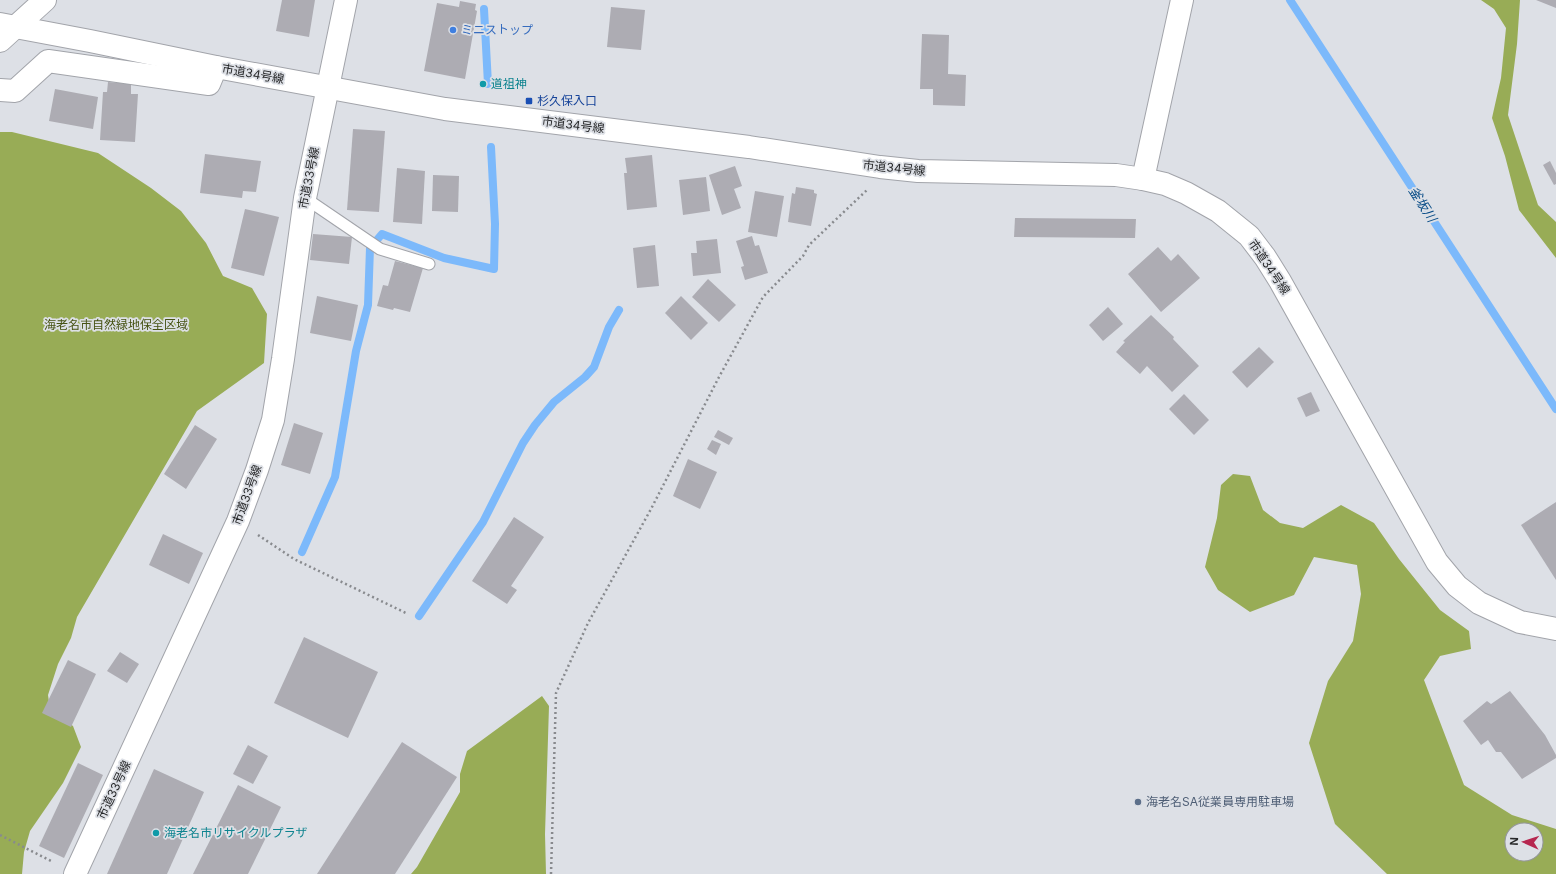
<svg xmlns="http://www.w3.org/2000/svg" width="1556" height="874" font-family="Inter,'Noto Sans JP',sans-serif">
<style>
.forest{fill:#98ac56;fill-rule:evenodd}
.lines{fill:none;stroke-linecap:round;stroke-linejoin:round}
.stream{stroke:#7cb9fb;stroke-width:8}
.building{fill:#adacb3}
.service-casing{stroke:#a2a4aa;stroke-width:13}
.minor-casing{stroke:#a2a4aa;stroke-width:24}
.tertiary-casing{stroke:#a2a4aa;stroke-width:24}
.path{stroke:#888a8e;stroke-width:2.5;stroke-dasharray:2 3;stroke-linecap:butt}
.service{stroke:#fff;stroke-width:11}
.minor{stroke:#fff;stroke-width:22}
.tertiary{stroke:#fff;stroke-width:22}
.shop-dot{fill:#3f7fe0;stroke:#dde0e6;stroke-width:1.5}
.culture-dot{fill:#0f9aa8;stroke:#dde0e6;stroke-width:1.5}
.transit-dot{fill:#1a4fb4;stroke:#dde0e6;stroke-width:1.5}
.service-dot{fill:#5c6f8a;stroke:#dde0e6;stroke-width:1.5}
.labels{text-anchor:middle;stroke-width:3.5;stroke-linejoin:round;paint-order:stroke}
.shop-label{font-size:12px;fill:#366cbe;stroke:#dde0e6;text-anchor:start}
.street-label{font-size:12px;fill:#27282a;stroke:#dde0e6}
.culture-label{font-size:12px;fill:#0d838f;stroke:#dde0e6;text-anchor:start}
.transit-label{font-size:12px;fill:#164399;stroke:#dde0e6;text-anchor:start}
.park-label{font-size:12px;fill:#465213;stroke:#dde0e6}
.service-label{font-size:12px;fill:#4e5e75;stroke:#dde0e6;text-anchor:start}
.water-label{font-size:13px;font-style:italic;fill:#074b86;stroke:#dde0e6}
</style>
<rect width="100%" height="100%" fill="#dde0e6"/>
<!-- forest -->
<g class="forest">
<path d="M1481,0H1520L1517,44L1508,115L1538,205L1556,222V258L1519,210L1505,156L1492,118L1501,78L1506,28L1494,9Z"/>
<path d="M0,132H12L98,153L151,188L181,211L206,243L223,276L252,288L267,314L264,363L197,411L77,617L71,638L58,664L48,695L50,709L73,726L81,747L63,783L30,831L24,852L22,874H0Z"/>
<path d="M1233,474L1250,476L1263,510L1280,523L1303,528L1341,505L1374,523L1399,559L1440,610L1469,631L1471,649L1440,656L1424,680L1464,785L1512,815L1556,829V874H1387L1335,824L1309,743L1328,681L1353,641L1361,594L1357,565L1314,557L1294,595L1250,612L1218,590L1205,567L1217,518L1221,485ZM1512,830H1536V854H1512Z"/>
<path d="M542,696L549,706L545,834L546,874H411L417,867L460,792V774L467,751Z"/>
</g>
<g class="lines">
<!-- stream -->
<g class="stream">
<path d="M1290,0L1556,409"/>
<path d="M484,9L488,84"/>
<path d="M302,552L335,477L356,351L368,305L370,248L382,234L444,258L494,269L495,224L491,147"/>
<path d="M419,616L483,522L523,443L535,425L554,402L585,377L594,367L609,327L619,310"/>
</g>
</g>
<!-- building -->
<g class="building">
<path d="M282,0H315L309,37L276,31Z"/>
<path d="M1536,0H1556V8Z"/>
<path d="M460,1L476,4L475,10L477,11L465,79L424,71L437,3L459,7Z"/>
<path d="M611,7L645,10L641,50L607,47Z"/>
<path d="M922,34L949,35L948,74L966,75L965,106L933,105V89H920Z"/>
<path d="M108,82L131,84V94H138L135,142L100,140L103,92H107Z"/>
<path d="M55,89L98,97L93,129L49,121Z"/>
<path d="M353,129L385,131L379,212L347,210Z"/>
<path d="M205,154L261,161L256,192L243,191L242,198L200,193Z"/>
<path d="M652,155L657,207L627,210L624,173H627L625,158Z"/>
<path d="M1550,161L1556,173V184L1554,185L1543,165Z"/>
<path d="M735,166L742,186L734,189L741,208L722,215L709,175Z"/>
<path d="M397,168L425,171L422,224L393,222Z"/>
<path d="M433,175L459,176L458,212L432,211Z"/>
<path d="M706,177L710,211L683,215L679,180Z"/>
<path d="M796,187L814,190V193L817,194L811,226L788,222L792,193L795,194Z"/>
<path d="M755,191L784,196L777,237L748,232Z"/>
<path d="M245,209L279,217L264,276L231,268Z"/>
<path d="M1015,218L1136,219L1135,238L1014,237Z"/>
<path d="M313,234L352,237L349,264L310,260Z"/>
<path d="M752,236L755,246L759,245L768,273L745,280L741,267L744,266L736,241Z"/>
<path d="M717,239L721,273L693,276L691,253H697L696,241Z"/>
<path d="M655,245L659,286L637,288L633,248Z"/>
<path d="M1158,247L1171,261L1178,254L1200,278L1161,312L1128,274Z"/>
<path d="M395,261L423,268L410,312L394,308L393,310L377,306L383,285L388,286Z"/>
<path d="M708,279L736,305L719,322L692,297Z"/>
<path d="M317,296L358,305L351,341L310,333Z"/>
<path d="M681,296L708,323L691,340L665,313Z"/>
<path d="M1108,307L1123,324L1103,341L1089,325Z"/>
<path d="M1151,315L1174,337L1173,339L1199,366L1172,392L1147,366L1140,374L1116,352L1125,342L1123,341Z"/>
<path d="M1259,347L1274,362L1247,388L1232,372Z"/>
<path d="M1311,392L1320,411L1306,417L1297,398Z"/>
<path d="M1184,394L1209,420L1194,435L1169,409Z"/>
<path d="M294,423L323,433L310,474L281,465Z"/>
<path d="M195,425L217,439L186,489L164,474Z"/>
<path d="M718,430L733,438L729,445L714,437Z"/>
<path d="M712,440L721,444L716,455L707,449Z"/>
<path d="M688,459L717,472L700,509L673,496Z"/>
<path d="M1556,502V580L1521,525Z"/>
<path d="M514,517L544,537L511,586L517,590L507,604L472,581Z"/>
<path d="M163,534L203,553L189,584L149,565Z"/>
<path d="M304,637L378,672L348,738L274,703Z"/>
<path d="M120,652L139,664L127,683L107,671Z"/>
<path d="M68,660L96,674L71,727L42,713Z"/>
<path d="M1510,691L1545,735L1556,755V758L1522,779L1501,752H1496L1488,740L1481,745L1463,721L1487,701L1491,704Z"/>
<path d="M402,742L457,777L395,874H317Z"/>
<path d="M248,745L268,756L253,784L233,774Z"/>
<path d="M78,763L103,775L64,858L39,846Z"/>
<path d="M154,769L204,792L167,874H107Z"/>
<path d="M238,785L281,807L248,874H193Z"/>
</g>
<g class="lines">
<!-- service casing -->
<g class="service-casing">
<path id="service" d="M305,198L380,249L429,264"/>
</g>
<!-- minor casing -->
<g class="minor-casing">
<g id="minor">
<path d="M0,41L45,0"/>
<path d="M0,90L15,91L48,61L209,84L216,67"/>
<path d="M1143,179L1182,0"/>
<path d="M75,874L238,521L257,470L273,420L283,359L305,198L346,0"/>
</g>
</g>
<!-- tertiary casing -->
<g class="tertiary-casing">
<path id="tertiary" d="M0,24L90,41L216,67L445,109L749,147L880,167L918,171L1116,175L1143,179L1165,184L1186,193L1218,211L1249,236L1265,257L1280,281L1437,562L1457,586L1479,603L1520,622L1556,629"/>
</g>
<!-- path -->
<g class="path">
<path d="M258,535L294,559L408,614"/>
<path d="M0,835L53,862"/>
<path d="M551,874L556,693L588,623L651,509L719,377L763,297L803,256L809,245L867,190"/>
</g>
<!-- service -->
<use href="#service" class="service"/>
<!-- minor -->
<use href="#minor" class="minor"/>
<!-- tertiary -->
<use href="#tertiary" class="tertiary"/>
</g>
<!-- markers -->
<circle class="shop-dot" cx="453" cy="30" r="4"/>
<g class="culture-dot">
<circle cx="483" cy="84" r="4"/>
<circle cx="156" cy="833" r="4"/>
</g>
<rect class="transit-dot" x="525" y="97" width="8" height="8" rx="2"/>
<circle class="service-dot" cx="1138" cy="802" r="4"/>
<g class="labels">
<!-- shop labels -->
<g class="shop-label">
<text x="461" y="34">ミニストップ</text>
</g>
<!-- street labels -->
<g class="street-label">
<text transform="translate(253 74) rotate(10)" y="4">市道34号線</text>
<text transform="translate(573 125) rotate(7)" y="4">市道34号線</text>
<text transform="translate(894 168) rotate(6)" y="4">市道34号線</text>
<text transform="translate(309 178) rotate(-79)" y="4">市道33号線</text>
<text transform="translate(1269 267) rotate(56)" y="4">市道34号線</text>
<text transform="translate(247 495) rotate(-70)" y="4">市道33号線</text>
<text transform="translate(114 790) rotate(-65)" y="4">市道33号線</text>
</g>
<!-- culture labels -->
<g class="culture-label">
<text x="491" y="88">道祖神</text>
<text x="164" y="837">海老名市リサイクルプラザ</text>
</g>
<!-- transit labels -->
<g class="transit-label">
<text x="537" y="105">杉久保入口</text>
</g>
<!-- park labels -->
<g class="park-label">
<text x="116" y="329">海老名市自然緑地保全区域</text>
</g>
<!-- service labels -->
<g class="service-label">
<text x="1146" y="806">海老名SA従業員専用駐車場</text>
</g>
<!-- water labels -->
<g class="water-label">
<text transform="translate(1423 204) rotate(57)" y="5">釜坂川</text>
</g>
</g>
<!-- north arrow -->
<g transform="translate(1524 842) rotate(273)"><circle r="19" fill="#dde0e6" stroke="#94969b"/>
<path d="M0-3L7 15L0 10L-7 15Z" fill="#b6264f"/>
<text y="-6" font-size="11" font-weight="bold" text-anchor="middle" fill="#27282a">N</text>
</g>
</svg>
